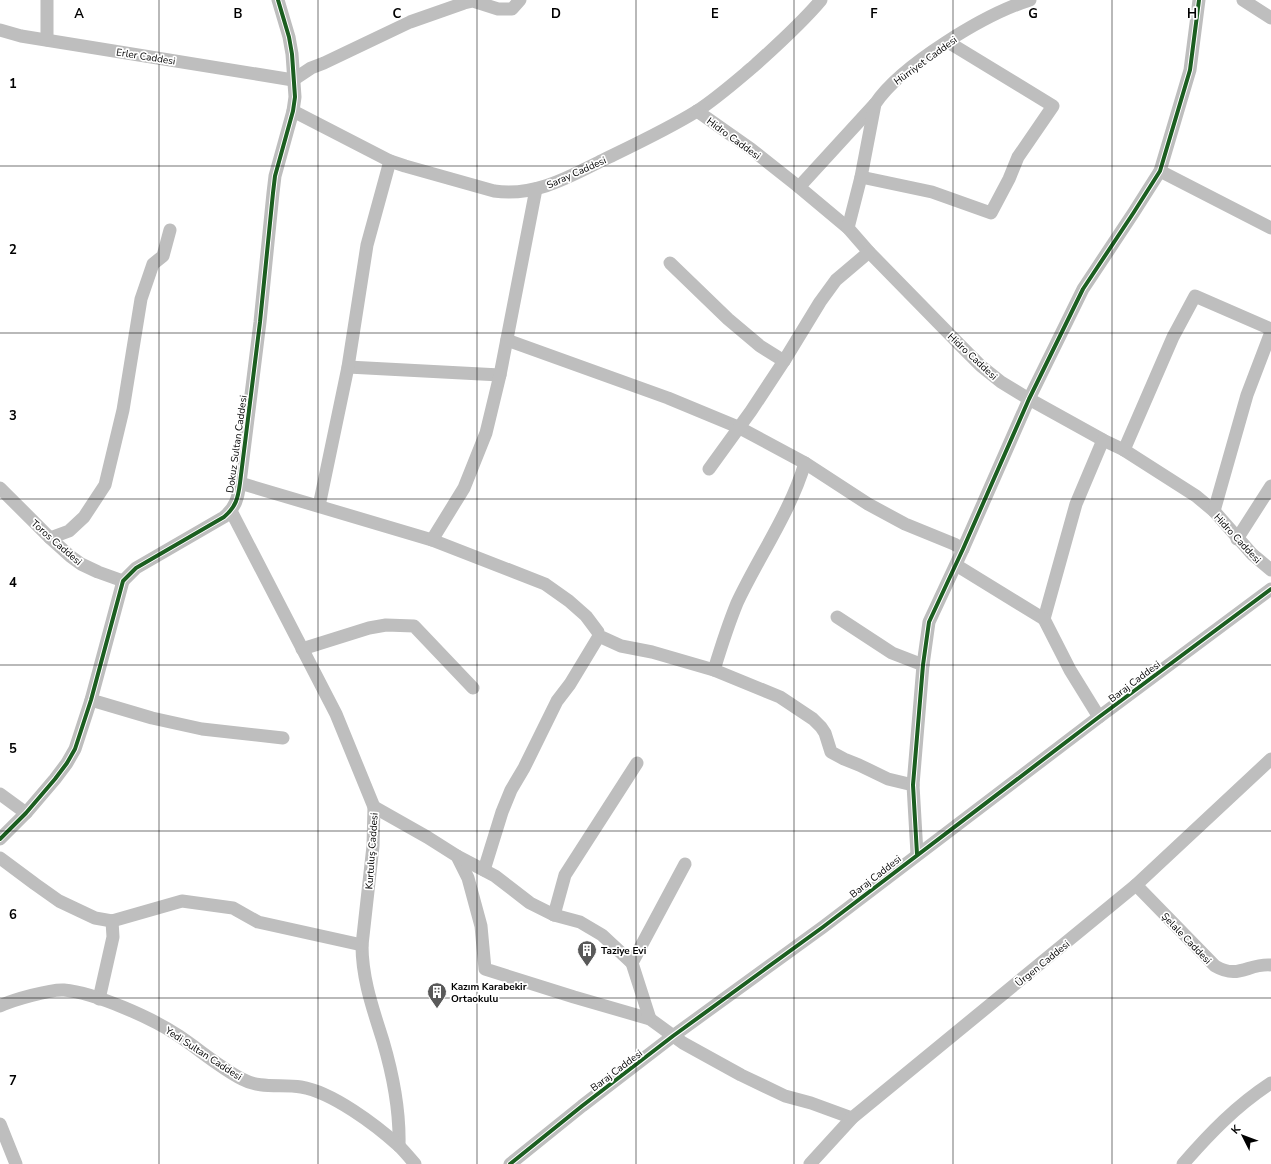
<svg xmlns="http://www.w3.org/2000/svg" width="1271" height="1164" font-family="'Nunito Sans',sans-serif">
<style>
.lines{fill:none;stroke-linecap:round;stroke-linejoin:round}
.minor{stroke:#bebebe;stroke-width:13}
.cycleway-casing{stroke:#fff;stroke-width:6}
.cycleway{stroke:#1b5e20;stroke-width:4}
.grid{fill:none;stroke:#000;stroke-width:1;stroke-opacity:0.55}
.labels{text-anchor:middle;stroke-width:3.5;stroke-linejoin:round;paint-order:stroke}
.street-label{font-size:10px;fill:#000;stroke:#fff}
.poi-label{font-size:10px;font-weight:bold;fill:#000;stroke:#fff;text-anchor:start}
.grid-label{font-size:13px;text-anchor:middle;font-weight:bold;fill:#000;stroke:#fff;stroke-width:3.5;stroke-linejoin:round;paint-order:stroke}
</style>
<rect width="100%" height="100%" fill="#fff"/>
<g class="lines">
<!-- minor -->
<g class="minor">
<path d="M1243,0L1271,18"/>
<path d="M0,30L21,36L293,80"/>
<path d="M47,40V0"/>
<path d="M293,80L311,68L324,63L410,22L464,3L473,1L498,9H512L520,0"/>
<path d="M293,111L390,161L405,166L494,191C535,197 569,177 605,159C636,144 668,129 697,111C717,98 735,82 754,66C777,45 801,24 821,0"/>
<path d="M697,111L751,149L799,187L848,228L869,252L961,346L981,366L1001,382L1029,399L1103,440L1124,450L1196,496L1214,511L1252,554L1271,570"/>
<path d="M1160,171L1271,228"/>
<path d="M861,177L932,192L991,213L1009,179L1018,157L1053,106L948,42"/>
<path d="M799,187L875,104"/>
<path d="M848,228L861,177L875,104C901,65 985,14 1030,0"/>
<path d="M670,263L728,319L760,346L784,361"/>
<path d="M507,340L668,398L738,427L805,463L868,504L905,524L954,544L963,549"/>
<path d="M348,367L500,375"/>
<path d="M1124,450L1173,337L1195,296L1271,329"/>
<path d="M709,469L751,411L784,361L820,302L836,280L869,252"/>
<path d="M240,483L432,540L545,584L569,601L586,616L598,632L599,636L621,646L652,652L714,670L780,697L813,719L821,727L825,733L831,752L844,759L859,765L888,779L913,785"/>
<path d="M0,488L50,538L70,556L81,564L98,572L123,581"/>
<path d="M319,506L348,367L367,245L390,161"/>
<path d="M231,511L336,714L374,807L373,846L362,945C362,979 373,1009 383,1041C393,1075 400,1110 399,1146"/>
<path d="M1214,511L1247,395L1271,332"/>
<path d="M50,538L69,531L84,517L105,485L123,410L141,299L153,264L163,256L170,230"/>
<path d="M1237,539L1271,486"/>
<path d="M432,540L464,488L486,433L500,375L536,189"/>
<path d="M956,565L1044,619L1076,504L1103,440"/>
<path d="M837,617L892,653L923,665"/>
<path d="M1044,619L1070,670L1099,717"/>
<path d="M302,649L369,628L386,625L414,626L473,688"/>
<path d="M714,670C721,647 728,625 737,603C759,556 790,513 805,463"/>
<path d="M91,700L152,718L202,729L283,738"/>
<path d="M0,794L26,813"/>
<path d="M374,807L427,837L457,856L468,878L481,926L485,969L574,997L650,1019L683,1043L741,1075L785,1096L811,1103L852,1118"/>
<path d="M0,839L26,813L55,779L67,763L75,749L91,700L123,581L136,568L224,517C236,507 238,498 240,483L260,322L273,193L275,176L293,111L295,97L292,54L289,37L278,0"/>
<path d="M917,854L913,785L923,665L929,622L963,549L1029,399L1083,289L1134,212L1160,171L1190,70L1199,0"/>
<path d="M457,856L495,876L530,903L554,915L580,922L602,935L632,963L650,1019"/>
<path d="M0,858L35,884L59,901L95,918L112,921L182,901L233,908L258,922L362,945"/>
<path d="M484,870L502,812L511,790L524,768L557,701L570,684L599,636"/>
<path d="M1136,885L1215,966C1239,980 1248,963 1271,965"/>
<path d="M554,915L565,875L637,763"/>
<path d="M632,963L685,864"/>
<path d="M99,999L113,937L112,921"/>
<path d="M0,1006C12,1000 51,989 64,990C96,993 152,1018 179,1036C200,1050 219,1067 242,1079C260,1089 281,1084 301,1087C332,1092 376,1125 399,1146C404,1151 410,1158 415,1164"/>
<path d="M0,1124L16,1164"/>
<path d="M510,1164L582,1106L673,1036L823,927L1099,717L1271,589"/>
<path d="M810,1164L852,1118L1136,885L1271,759"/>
<path d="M1183,1164C1210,1133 1236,1106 1271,1083"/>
</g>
<!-- cycleway casing -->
<g class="cycleway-casing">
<g id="cycleway">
<path d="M0,839L26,813L55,779L67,763L75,749L91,700L123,581L136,568L224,517C236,507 238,498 240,483L260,322L273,193L275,176L293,111L295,97L292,54L289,37L278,0"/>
<path d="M917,854L913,785L923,665L929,622L963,549L1029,399L1083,289L1134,212L1160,171L1190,70L1199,0"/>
<path d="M510,1164L582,1106L673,1036L823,927L1099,717L1271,589"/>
</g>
</g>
<!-- cycleway -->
<use href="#cycleway" class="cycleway"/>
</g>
<!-- grid -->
<path class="grid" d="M159,0V1164M318,0V1164M477,0V1164M636,0V1164M794,0V1164M953,0V1164M1112,0V1164M0,166H1271M0,333H1271M0,499H1271M0,665H1271M0,831H1271M0,998H1271"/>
<!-- icons -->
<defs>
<g id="building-pin" transform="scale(1)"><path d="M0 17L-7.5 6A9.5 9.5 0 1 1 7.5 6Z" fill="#595959" stroke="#fff"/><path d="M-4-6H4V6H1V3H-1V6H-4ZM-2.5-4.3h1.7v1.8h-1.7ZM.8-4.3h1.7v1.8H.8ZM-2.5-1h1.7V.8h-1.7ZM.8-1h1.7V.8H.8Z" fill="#fff"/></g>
</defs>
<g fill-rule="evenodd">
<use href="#building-pin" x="587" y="950"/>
<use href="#building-pin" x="437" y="992"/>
</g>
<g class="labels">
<!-- street labels -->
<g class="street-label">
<text transform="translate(146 56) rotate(9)" y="4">Erler Caddesi</text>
<text transform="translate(925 60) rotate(-36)" y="4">Hürriyet Caddesi</text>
<text transform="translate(734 138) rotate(36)" y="4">Hidro Caddesi</text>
<text transform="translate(576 172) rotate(-24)" y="4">Saray Caddesi</text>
<text transform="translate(973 356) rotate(43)" y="4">Hidro Caddesi</text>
<text transform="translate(236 444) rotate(-82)" y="4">Dokuz Sultan Caddesi</text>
<text transform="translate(1238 538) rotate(47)" y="4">Hidro Caddesi</text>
<text transform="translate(57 542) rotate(41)" y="4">Toros Caddesi</text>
<text transform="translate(1134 681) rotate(-37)" y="4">Baraj Caddesi</text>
<text transform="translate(371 851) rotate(-86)" y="4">Kurtuluş Caddesi</text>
<text transform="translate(875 876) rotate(-38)" y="4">Baraj Caddesi</text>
<text transform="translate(1187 938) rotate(46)" y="4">Şelale Caddesi</text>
<text transform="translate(1042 963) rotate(-39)" y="4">Ürgen Caddesi</text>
<text transform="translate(204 1053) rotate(33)" y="4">Yedi Sultan Caddesi</text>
<text transform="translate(616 1070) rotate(-37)" y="4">Baraj Caddesi</text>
</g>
<!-- poi labels -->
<g class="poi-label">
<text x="601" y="954">Taziye Evi</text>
<text x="451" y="990">Kazım Karabekir<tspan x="451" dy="12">Ortaokulu</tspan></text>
</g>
</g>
<g class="grid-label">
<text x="79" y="18">A</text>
<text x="238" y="18">B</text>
<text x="397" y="18">C</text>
<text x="556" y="18">D</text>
<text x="715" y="18">E</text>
<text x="874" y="18">F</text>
<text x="1033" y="18">G</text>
<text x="1192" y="18">H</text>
<text x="13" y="88">1</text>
<text x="13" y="254">2</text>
<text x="13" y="420">3</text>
<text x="13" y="587">4</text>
<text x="13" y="753">5</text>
<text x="13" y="919">6</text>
<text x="13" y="1085">7</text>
</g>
<!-- north arrow -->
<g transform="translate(1243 1136) rotate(312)" stroke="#ffffff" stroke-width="3" paint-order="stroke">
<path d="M0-3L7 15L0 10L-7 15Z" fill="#000000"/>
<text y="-6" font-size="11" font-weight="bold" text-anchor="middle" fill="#000000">K</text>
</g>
</svg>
